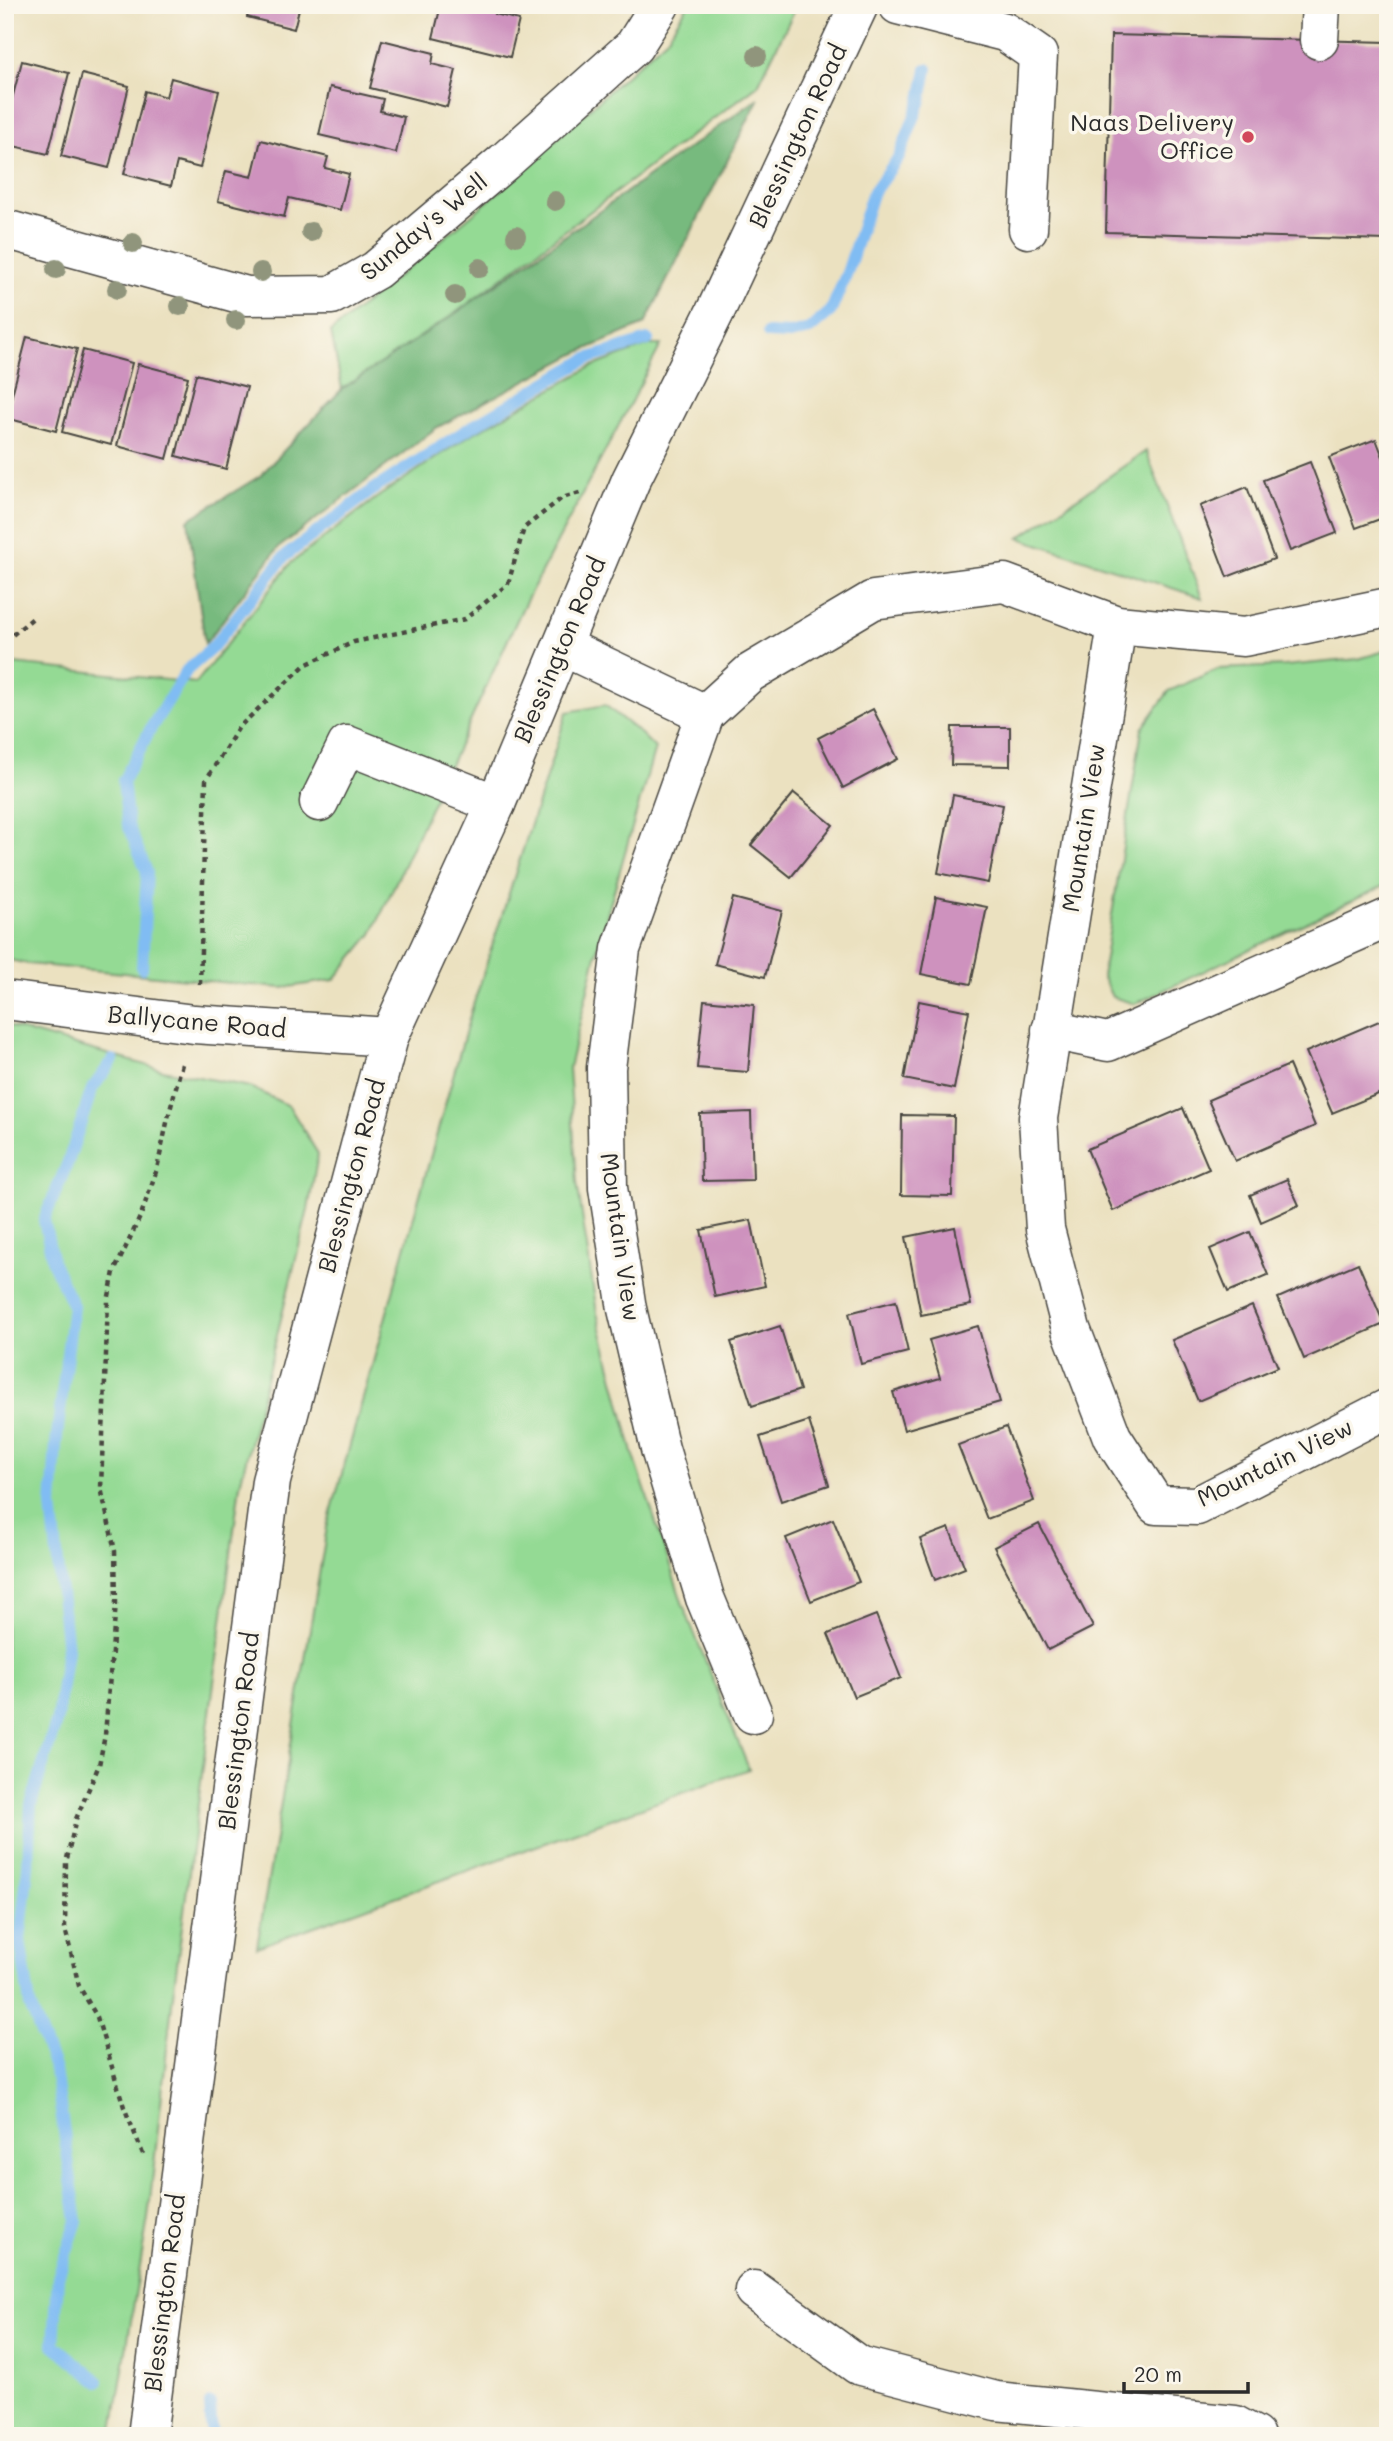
<svg xmlns="http://www.w3.org/2000/svg" width="1393" height="2441" font-family="Mali,sans-serif">
<style>
.green{fill:#94da94;stroke:#608260;stroke-width:2}
.forest{fill:#77ba7e;stroke:#517254;stroke-width:2}
.lines{fill:none;stroke-linecap:round;stroke-linejoin:round}
.stream{stroke:#80bcf3;stroke-width:12}
.building{fill:#ce92be}
.minor-casing{stroke:#484641;stroke-width:41}
.major-casing{stroke:#484641;stroke-width:41}
.path{stroke:#484641;stroke-width:4.5;stroke-dasharray:5 5;stroke-linecap:butt}
.minor{stroke:#fff;stroke-width:38}
.major{stroke:#fff;stroke-width:38}
.tree{fill:#90957c}
.poi-dot{fill:#d1495b;stroke:#fbf7ec;stroke-width:2.5}
.labels{text-anchor:middle;stroke-width:7;stroke-linejoin:round;paint-order:stroke}
.poi-label{font-size:24px;fill:#2b2b2b;stroke:#fbf7ec;text-anchor:end}
.street-label{font-size:24px;fill:#2b2b2b;stroke:#fbf7ec}
</style>
<rect width="100%" height="100%" fill="#fbf7ec"/>
<filter id="ink" filterUnits="userSpaceOnUse"><feTurbulence type="fractalNoise" baseFrequency=".0143" numOctaves="2"/><feDisplacementMap in="SourceGraphic" scale="14" xChannelSelector="R" yChannelSelector="G"/><feConvolveMatrix kernelMatrix="1 2 1 2 8 2 1 2 1" color-interpolation-filters="sRGB"/></filter>
<filter id="wash" filterUnits="userSpaceOnUse"><feTurbulence type="fractalNoise" baseFrequency=".00686" numOctaves="4" result="noise"/><feDisplacementMap in="SourceGraphic" scale="28" xChannelSelector="R" yChannelSelector="G"/><feGaussianBlur stdDeviation="1.57" result="paint"/><feColorMatrix in="noise" values="0 0 0 0 0 0 0 0 0 0 0 0 0 0 0 0 0 1.4 0 .05"/><feComposite in="paint" operator="in"/></filter>
<g filter="url(#wash)">
<rect width="100%" height="100%" fill="#ebe1c0"/>
<!-- green -->
<g class="green">
<path d="M688,5H797L758,85L453,315L342,389L331,332L488,201L666,39Z"/>
<path d="M649,345H661L523,607L372,934L334,980L282,988L28,964L5,959V663L196,683L291,563L379,496L467,437L591,367Z"/>
<path d="M1146,451L1202,598L1019,538Z"/>
<path d="M1388,650V884L1135,1004L1112,997L1102,976L1142,729L1169,691L1218,669L1285,666L1358,659Z"/>
<path d="M605,705L641,734L655,748L599,943L569,1068L577,1182L597,1313L633,1453L683,1605L749,1769L257,1947L327,1527L471,1012L567,712Z"/>
<path d="M5,1025L163,1070L250,1087L289,1106L318,1154L308,1210L240,1484L173,1995L148,2218L112,2436H10L5,2416Z"/>
</g>
<!-- forest -->
<path class="forest" d="M759,98L645,324L575,354L436,428L278,548L205,644L188,520L260,476L342,389L453,315Z"/>
<g class="lines">
<!-- stream -->
<g class="stream">
<path d="M768,333L790,334L810,329L831,311L848,270L872,194L899,157L921,100L927,69"/>
<path d="M142,968L147,872L128,825L123,781L151,728L187,670L212,648L284,557L374,489L468,429L587,359L648,340"/>
<path d="M98,2381L54,2345L58,2277L77,2221L55,2070L30,2005L20,1940L28,1866L31,1805L57,1719L67,1650L52,1506L56,1444L73,1306L53,1263L44,1220L68,1162L92,1089L113,1060"/>
<path d="M210,2404L212,2436"/>
</g>
</g>
<g id="blocks">
<!-- building -->
<g class="building">
<path d="M209,5H232L231,12Z"/>
<path d="M250,5H300L294,29L247,17Z"/>
<path d="M441,5H497L495,14L519,20L510,57L433,38Z"/>
<path d="M1111,35L1388,42V240L1106,232Z"/>
<path d="M382,40L434,53L432,64L456,70L447,107L370,88Z"/>
<path d="M22,61L69,73L48,154L5,144V126Z"/>
<path d="M82,74L129,86L109,168L61,156Z"/>
<path d="M171,78L219,91L200,168L177,162L171,186L124,174L145,91L166,97Z"/>
<path d="M330,87L383,99L380,111L404,117L396,153L319,135Z"/>
<path d="M261,140L328,157L325,168L349,174L340,210L289,198L284,217L218,201L226,171L252,177Z"/>
<path d="M5,332L12,333L6,355H5Z"/>
<path d="M27,337L77,349L56,431L6,418Z"/>
<path d="M83,350L132,363L111,445L62,432Z"/>
<path d="M138,364L188,377L167,459L117,446Z"/>
<path d="M196,374L247,387L226,469L176,456Z"/>
<path d="M1376,439L1388,470V516L1356,528L1329,457Z"/>
<path d="M1310,462L1337,533L1290,551L1263,480Z"/>
<path d="M1247,487L1274,559L1227,577L1200,506Z"/>
<path d="M873,709L898,759L843,788L818,738Z"/>
<path d="M952,727H1010V766L951,765Z"/>
<path d="M794,793L833,825L791,877L751,845Z"/>
<path d="M953,795L1003,805L988,883L938,873Z"/>
<path d="M936,897L987,907L971,984L921,974Z"/>
<path d="M733,898L782,911L765,977L715,964Z"/>
<path d="M704,1000L754,1005L748,1072L697,1068Z"/>
<path d="M919,1001L969,1011L954,1089L904,1079Z"/>
<path d="M1386,1018L1388,1023V1090L1332,1113L1306,1052Z"/>
<path d="M1289,1065L1315,1126L1235,1161L1208,1100Z"/>
<path d="M1183,1108L1209,1169L1113,1211L1087,1149Z"/>
<path d="M751,1112L753,1180L702,1181L700,1114Z"/>
<path d="M902,1115L954,1116L952,1196L901,1195Z"/>
<path d="M1287,1179L1299,1205L1261,1222L1250,1195Z"/>
<path d="M751,1220L765,1286L715,1297L701,1230Z"/>
<path d="M955,1227L971,1305L921,1315L906,1237Z"/>
<path d="M1250,1232L1268,1275L1228,1292L1210,1249Z"/>
<path d="M1358,1263L1384,1324L1304,1359L1278,1298Z"/>
<path d="M896,1301L908,1352L861,1364L849,1313Z"/>
<path d="M1252,1306L1278,1367L1198,1401L1172,1340Z"/>
<path d="M780,1326L800,1390L752,1406L731,1342Z"/>
<path d="M978,1326L1000,1402L904,1430L893,1392L940,1378L929,1340Z"/>
<path d="M809,1421L829,1485L781,1501L760,1437Z"/>
<path d="M1006,1427L1034,1501L987,1519L958,1445Z"/>
<path d="M833,1519L859,1582L811,1601L786,1538Z"/>
<path d="M1039,1524L1093,1627L1048,1650L994,1547Z"/>
<path d="M949,1528L965,1568L935,1580L920,1539Z"/>
<path d="M876,1615L901,1678L854,1697L828,1634Z"/>
</g>
</g>
</g>
<g filter="url(#ink)">
<use href="#blocks" fill-opacity="0" stroke="#484641" stroke-width="2"/>
<g class="lines">
<!-- minor casing -->
<g class="minor-casing">
<g id="minor">
<path d="M898,5L1005,32L1038,55L1028,229"/>
<path d="M1319,40L1321,5"/>
<path d="M5,229L247,296L332,295L376,270L504,162L634,46L660,5"/>
<path d="M1117,625L1038,1118L1045,1229L1071,1329L1112,1437L1156,1505L1197,1506L1388,1408"/>
<path d="M562,646L705,714L750,673L873,600L1004,583L1117,625L1244,637L1388,607"/>
<path d="M705,714L621,949L606,1068L608,1188L627,1309L660,1449L705,1598L753,1714"/>
<path d="M319,802L347,745L496,804"/>
<path d="M1051,1030L1108,1042L1388,918"/>
<path d="M754,2290L858,2365L996,2401L1235,2425L1255,2436"/>
</g>
</g>
<!-- major casing -->
<g class="major-casing">
<g id="major">
<path d="M5,1000L194,1024L389,1037"/>
<path d="M147,2436L271,1481L389,1037L496,804L631,480L715,312L859,5"/>
</g>
</g>
<!-- path -->
<g class="path">
<path d="M5,641L33,618"/>
<path d="M200,984L206,780L239,727L305,665L354,642L465,619L508,584L524,528L562,498L583,492"/>
<path d="M143,2154L124,2107L97,2017L79,1986L65,1928L66,1863L76,1819L99,1765L105,1735L116,1603L115,1551L101,1488L108,1301L114,1272L141,1215L157,1169L168,1118L182,1064"/>
</g>
<!-- minor -->
<use href="#minor" class="minor"/>
<!-- major -->
<use href="#major" class="major"/>
</g>
<!-- trees -->
<g class="tree">
<circle cx="757" cy="56" r="10"/>
<circle cx="555" cy="201" r="10"/>
<circle cx="311" cy="232" r="10"/>
<circle cx="516" cy="236" r="10"/>
<circle cx="133" cy="243" r="10"/>
<circle cx="480" cy="268" r="10"/>
<circle cx="56" cy="269" r="10"/>
<circle cx="261" cy="272" r="10"/>
<circle cx="117" cy="289" r="10"/>
<circle cx="455" cy="295" r="10"/>
<circle cx="180" cy="306" r="10"/>
<circle cx="236" cy="320" r="10"/>
</g>
</g>
<!-- markers -->
<circle class="poi-dot" cx="1248" cy="137" r="7"/>
<g class="labels">
<!-- poi labels -->
<g class="poi-label">
<text x="1234" y="131">Naas Delivery<tspan x="1234" dy="28">Office</tspan></text>
</g>
<!-- street labels -->
<g class="street-label">
<text transform="translate(798 136) rotate(-65)" y="8">Blessington Road</text>
<text transform="translate(424 227) rotate(-39)" y="8">Sunday's Well</text>
<text transform="translate(560 650) rotate(-67)" y="8">Blessington Road</text>
<text transform="translate(1084 828) rotate(-81)" y="8">Mountain View</text>
<text transform="translate(197 1022) rotate(5)" y="8">Ballycane Road</text>
<text transform="translate(352 1176) rotate(-75)" y="8">Blessington Road</text>
<text transform="translate(620 1237) rotate(82)" y="8">Mountain View</text>
<text transform="translate(1275 1463) rotate(-26)" y="8">Mountain View</text>
<text transform="translate(239 1731) rotate(-83)" y="8">Blessington Road</text>
<text transform="translate(165 2293) rotate(-83)" y="8">Blessington Road</text>
</g>
</g>
<!-- margin -->
<rect width="1393" height="2441" fill="none" stroke="#fbf7ec" stroke-width="28"/>
<!-- scale -->
<path d="M1124 2382v10h124v-10" fill="none" stroke="#2b2b2b" stroke-width="3.5"/>
<text x="1134" y="2382" font-size="21" fill="#2b2b2b" stroke="#fbf7ec" stroke-width="5" paint-order="stroke">20 m</text>
</svg>
